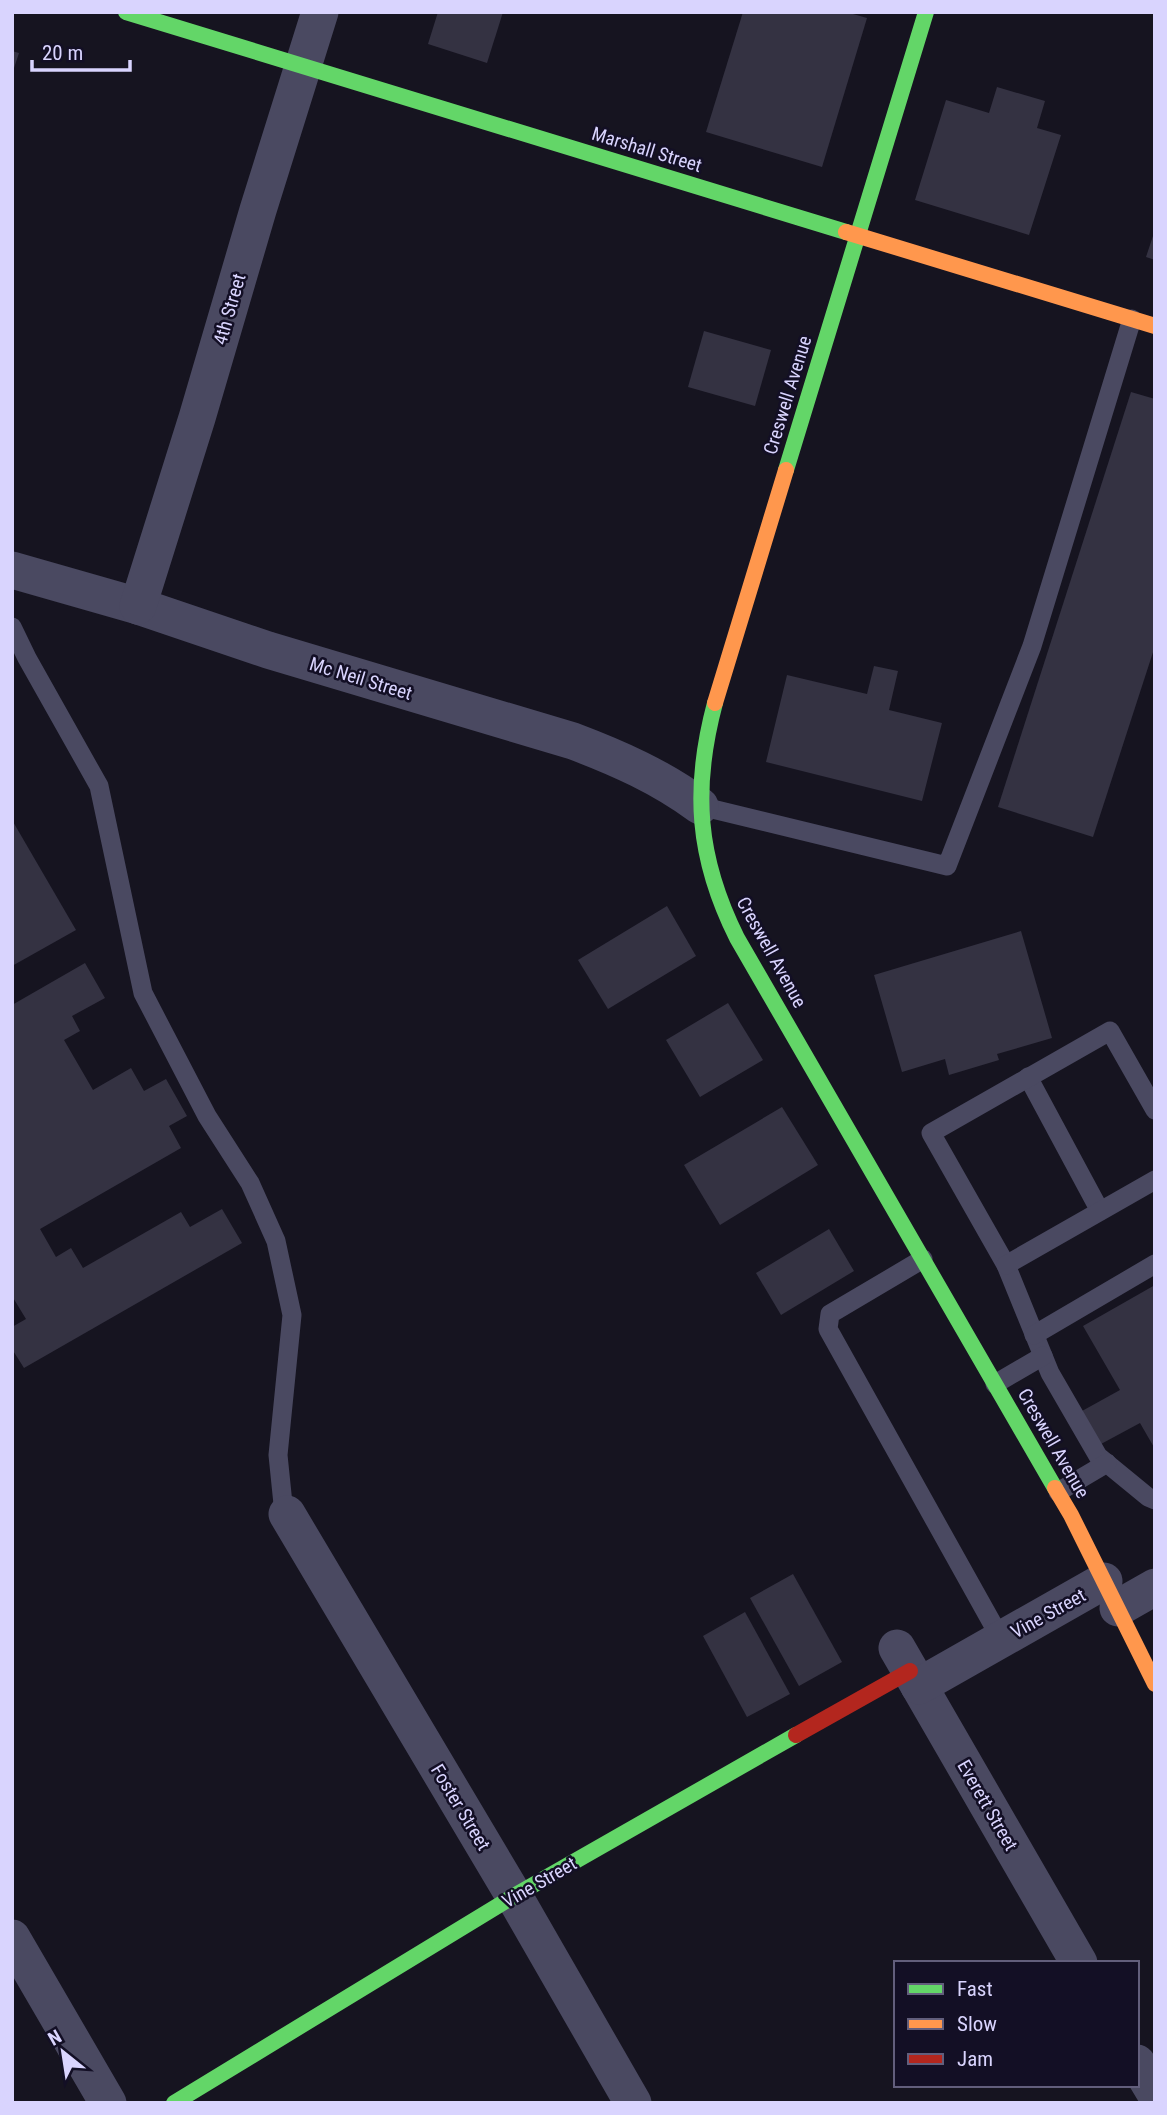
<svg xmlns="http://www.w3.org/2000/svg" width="1167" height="2115" font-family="'Roboto Condensed',sans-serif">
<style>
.building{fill:#343242}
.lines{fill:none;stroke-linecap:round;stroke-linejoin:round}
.lane{stroke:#4a4961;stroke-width:19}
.street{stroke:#4a4961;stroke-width:37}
.fast{stroke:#63d668;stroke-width:16}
.slow{stroke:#ff974d;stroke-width:16}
.jam{stroke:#b3261e;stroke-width:16}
.labels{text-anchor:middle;stroke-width:5;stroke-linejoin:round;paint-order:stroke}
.street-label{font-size:19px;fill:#d9d4fe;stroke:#130f25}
</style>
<rect width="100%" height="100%" fill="#161420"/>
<!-- building -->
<g class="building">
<path d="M438,12H503L487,63L428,44Z"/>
<path d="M743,12H846L867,18L822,167L706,132Z"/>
<path d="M12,51L19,53L13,71H12Z"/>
<path d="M997,87L1045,101L1037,128L1061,135L1029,235L915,200L946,100L989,113Z"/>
<path d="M1154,233H1155V260L1146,257Z"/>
<path d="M704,331L771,350L755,406L688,387Z"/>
<path d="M1131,392L1155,399V646L1093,837L998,807Z"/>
<path d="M874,666L898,671L889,710L942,723L922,801L766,762L787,675L867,694Z"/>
<path d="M12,820L76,930L12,966Z"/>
<path d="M667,906L696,956L608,1009L578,960Z"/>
<path d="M1021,931L1052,1038L997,1054L999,1060L949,1075L945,1059L902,1072L874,975Z"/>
<path d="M85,963L105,998L72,1016L80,1031L64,1040L93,1090L131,1068L144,1091L166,1079L187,1116L169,1126L181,1148L40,1229L56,1257L71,1248L83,1268L181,1212L190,1227L222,1209L242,1243L24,1368L12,1349V1327L26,1319L12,1296V1005Z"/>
<path d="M728,1003L763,1060L700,1097L666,1040Z"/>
<path d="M782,1107L818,1165L720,1225L684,1165Z"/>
<path d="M829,1229L854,1271L781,1315L756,1273Z"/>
<path d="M1155,1285V1449L1140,1423L1101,1444L1082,1411L1120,1390L1083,1326Z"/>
<path d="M793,1574L842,1662L799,1686L750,1598Z"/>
<path d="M745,1612L790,1694L747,1717L703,1636Z"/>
</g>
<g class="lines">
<!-- lane -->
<g class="lane">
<path d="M12,627L27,658L99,786L143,993L207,1116L250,1183L276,1241L292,1315L278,1455L283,1504L287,1514"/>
<path d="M700,806L947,866L1032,646L1132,319"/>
<path d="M1028,1077L1100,1211"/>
<path d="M1155,1110L1110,1031L931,1133L1006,1265L1050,1373L1098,1456L1148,1497L1155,1500"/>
<path d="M923,1259L830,1314L828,1329L1001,1639"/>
<path d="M1006,1265L1155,1180"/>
<path d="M1034,1335L1155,1264"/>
<path d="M995,1384L1043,1356"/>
<path d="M1058,1492L1107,1463"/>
</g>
<!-- street -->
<g class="street">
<path d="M12,570L138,606L268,650L573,741C618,758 661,777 700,806"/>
<path d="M138,606L197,418L258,210L320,12"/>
<path d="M287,1514L514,1896L633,2103"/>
<path d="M1118,1608L1155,1587"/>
<path d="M897,1648L1079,1963"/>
<path d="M919,1686L1104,1581"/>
<path d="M12,1938L108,2103"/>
<path d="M1137,2063L1155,2093"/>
</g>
<!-- fast -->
<g class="fast">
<path d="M126,12L846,232"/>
<path d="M786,470L926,12"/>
<path d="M715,703C692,789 697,858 737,938L1055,1488"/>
<path d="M174,2103L514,1896L796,1735"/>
</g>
<!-- slow -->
<g class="slow">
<path d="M846,232L1155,326"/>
<path d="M715,703L786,470"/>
<path d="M1055,1488L1071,1515L1155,1684"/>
</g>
<!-- jam -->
<path class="jam" d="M796,1735L910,1671"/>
</g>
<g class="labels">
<!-- street labels -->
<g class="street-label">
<text transform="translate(647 149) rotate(17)" y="7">Marshall Street</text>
<text transform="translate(229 309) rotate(-74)" y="7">4th Street</text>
<text transform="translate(787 395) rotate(-73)" y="7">Creswell Avenue</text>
<text transform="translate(361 678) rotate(17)" y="7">Mc Neil Street</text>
<text transform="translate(772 952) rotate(61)" y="7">Creswell Avenue</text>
<text transform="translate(1054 1443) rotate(60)" y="7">Creswell Avenue</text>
<text transform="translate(1048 1613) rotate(-29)" y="7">Vine Street</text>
<text transform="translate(988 1805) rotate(60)" y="7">Everett Street</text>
<text transform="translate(461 1807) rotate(59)" y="7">Foster Street</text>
<text transform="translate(539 1882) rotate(-30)" y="7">Vine Street</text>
</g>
</g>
<!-- border -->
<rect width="1167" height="2115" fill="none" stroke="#d9d4fe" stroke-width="28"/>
<!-- legend -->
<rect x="894" y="1961" width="245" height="126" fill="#130f25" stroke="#625e7c" stroke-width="2"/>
<rect x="908" y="1984" width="35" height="10" fill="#63d668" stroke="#625e7c" stroke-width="2"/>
<text x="957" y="1996" font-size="21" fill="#d9d4fe">Fast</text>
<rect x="908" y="2019" width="35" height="10" fill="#ff974d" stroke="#625e7c" stroke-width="2"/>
<text x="957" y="2031" font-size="21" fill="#d9d4fe">Slow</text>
<rect x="908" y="2054" width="35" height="10" fill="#b3261e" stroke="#625e7c" stroke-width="2"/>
<text x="957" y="2066" font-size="21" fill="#d9d4fe">Jam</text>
<!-- north arrow -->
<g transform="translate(63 2052) rotate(330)" stroke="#130f25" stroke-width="5" paint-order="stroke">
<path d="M0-5L12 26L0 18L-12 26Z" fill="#d9d4fe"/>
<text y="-10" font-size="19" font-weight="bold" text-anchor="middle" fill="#d9d4fe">N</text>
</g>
<!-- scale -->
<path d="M32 60v10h98v-10" fill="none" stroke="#d9d4fe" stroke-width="3.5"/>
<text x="42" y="60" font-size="21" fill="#d9d4fe" stroke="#130f25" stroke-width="5" paint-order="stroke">20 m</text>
</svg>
